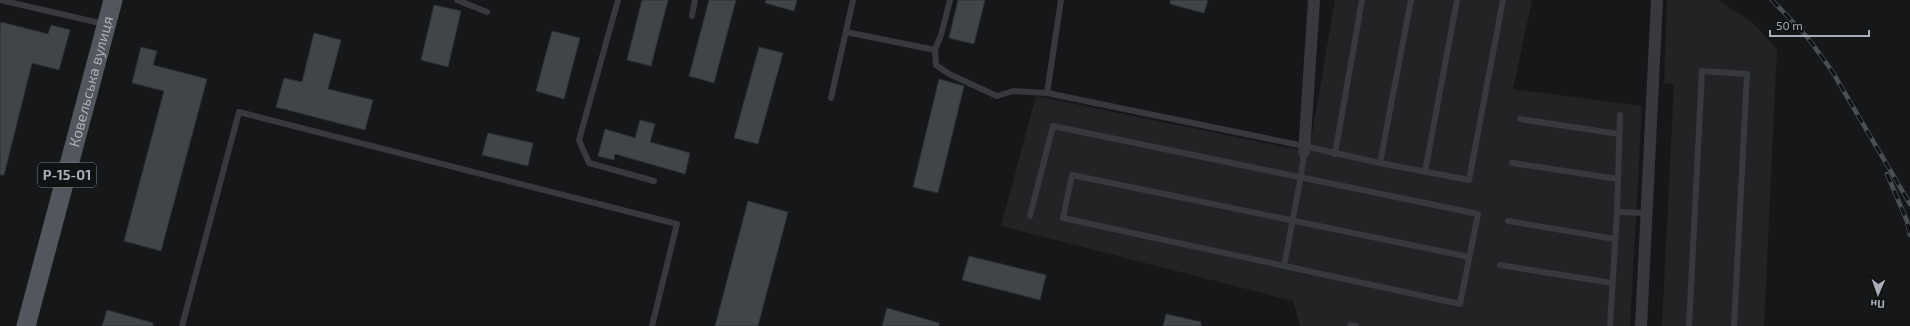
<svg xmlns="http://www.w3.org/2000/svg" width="1910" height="326" font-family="'Exo 2',sans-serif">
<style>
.built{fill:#222325}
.building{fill:#424548;stroke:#303135}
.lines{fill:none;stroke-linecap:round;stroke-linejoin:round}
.service{stroke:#37393e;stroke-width:6}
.minor{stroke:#37393e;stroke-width:12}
.primary{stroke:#53565d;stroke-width:19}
.rail-casing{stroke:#4a4d53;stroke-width:4.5}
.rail{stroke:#111213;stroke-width:3;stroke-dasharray:9;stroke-linecap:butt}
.labels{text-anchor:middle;stroke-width:3;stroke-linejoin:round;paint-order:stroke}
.shield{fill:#111213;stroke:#7b8087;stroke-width:1}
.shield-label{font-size:14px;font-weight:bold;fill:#a8afb9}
.street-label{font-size:15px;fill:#a8afb9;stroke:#111213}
</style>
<rect width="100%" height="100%" fill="#161718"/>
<!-- built -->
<g class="built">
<path d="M1335,0H1532L1513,89L1642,106L1630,326H1300L1293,301L1001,226L1036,96L1309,152Z"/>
<path d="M1667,0H1718L1752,22L1777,49L1764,326H1662L1674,84L1664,83Z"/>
</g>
<!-- building -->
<g class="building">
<path d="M642,0H668L651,66L627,60Z"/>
<path d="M709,0H736L714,83L689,76Z"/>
<path d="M766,0H797L794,11L765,3Z"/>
<path d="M958,0H985L974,44L949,38Z"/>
<path d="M1170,0H1208L1204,13L1170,4Z"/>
<path d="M434,5L461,11L448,67L421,60Z"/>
<path d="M1,22L48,34L51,25L70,30L59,70L32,63L4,175H0V28Z"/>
<path d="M552,31L580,38L564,99L536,91Z"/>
<path d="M314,33L341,40L328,89L373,100L365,130L276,107L284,78L302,82Z"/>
<path d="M141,47L157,51L153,65L207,79L161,251L124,241L164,91L132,83Z"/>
<path d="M759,47L783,53L758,144L734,138Z"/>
<path d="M939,79L964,86L938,193L913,187Z"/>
<path d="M640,120L655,124L650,142L690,153L685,174L615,154L614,160L598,156L605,129L635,138Z"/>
<path d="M488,133L533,143L528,166L482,155Z"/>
<path d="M748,201L788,212L758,326H715Z"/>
<path d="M969,256L1046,275L1040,300L962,280Z"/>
<path d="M887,308L939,323V326H882Z"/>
<path d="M107,310L153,323V326H102Z"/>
<path d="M1166,314L1201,322V326H1163Z"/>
</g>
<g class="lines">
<!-- service -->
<g class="service">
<path d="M0,0L104,24"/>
<path d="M457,0L487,12"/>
<path d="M618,0L579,140L589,163L654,181"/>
<path d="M692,16L695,0"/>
<path d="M846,32L935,50L941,35L950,0"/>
<path d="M935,50L936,65L949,74L997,96L1013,91L1047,93L1304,146L1380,163L1469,180L1503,0"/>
<path d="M1047,93L1061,0"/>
<path d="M831,98L853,0"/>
<path d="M1520,119L1619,134"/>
<path d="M1335,154L1362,0"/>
<path d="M1380,163L1411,0"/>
<path d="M1512,163L1618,179"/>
<path d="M1425,172L1457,0"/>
<path d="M1617,212L1647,213"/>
<path d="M1030,216L1053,126L1478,214L1460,304L1063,218L1072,175L1469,257"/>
<path d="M1508,221L1615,239"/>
<path d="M1500,265L1612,283"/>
<path d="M1284,266L1301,176L1304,152"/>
<path d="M1350,325L1356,326"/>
<path d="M182,326L239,112L677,224L652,326"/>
<path d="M1610,326L1617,212L1620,115"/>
<path d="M1689,326L1702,71L1747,74L1734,326"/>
</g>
<!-- minor -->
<g class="minor">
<path d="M1304,152L1314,0"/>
<path d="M1641,326L1657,0"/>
</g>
<!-- primary -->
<path class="primary" id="s1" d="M26,326L113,0"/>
<!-- rail casing -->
<g class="rail-casing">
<g id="rail">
<path d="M1772,0L1808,38L1832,71L1910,204"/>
<path d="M1887,174L1907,221L1910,235"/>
</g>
</g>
<!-- rail -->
<use href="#rail" class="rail"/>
</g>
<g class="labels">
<!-- shield labels -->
<rect class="shield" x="38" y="163" width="58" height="24" rx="3"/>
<g class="shield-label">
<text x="67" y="180">Р-15-01</text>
</g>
<!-- street labels -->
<g class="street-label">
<text dy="5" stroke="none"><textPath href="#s1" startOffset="253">Ковельська вулиця</textPath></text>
</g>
</g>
<!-- north arrow -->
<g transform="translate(1878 294) rotate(182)" stroke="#111213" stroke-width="3" paint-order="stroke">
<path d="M0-3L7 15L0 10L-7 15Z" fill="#a8afb9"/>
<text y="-6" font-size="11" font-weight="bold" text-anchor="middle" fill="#a8afb9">Пн</text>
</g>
<!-- scale -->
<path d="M1770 30v6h99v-6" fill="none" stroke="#a8afb9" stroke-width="2"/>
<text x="1776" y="30" font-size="12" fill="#a8afb9" stroke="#111213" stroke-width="3" paint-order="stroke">50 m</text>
</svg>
